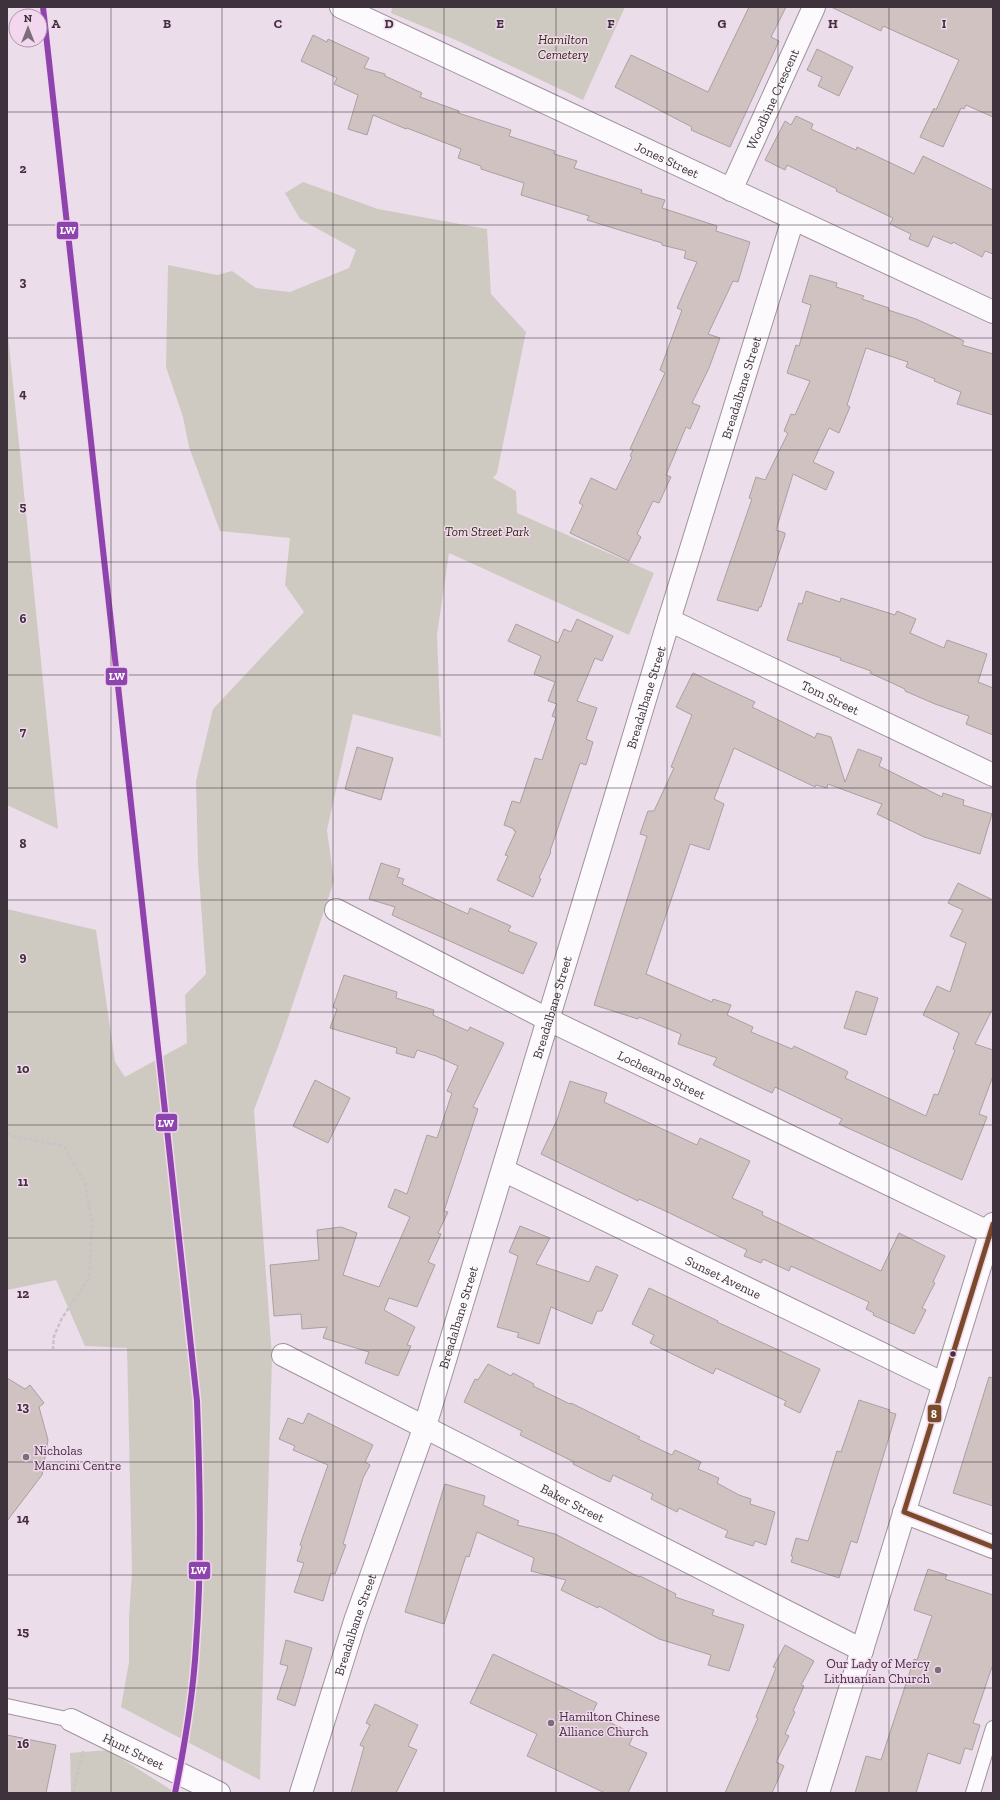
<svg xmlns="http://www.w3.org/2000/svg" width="1000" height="1800" font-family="'Zilla Slab',serif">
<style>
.green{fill:#cfcac1}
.building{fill:#cfc2c1;stroke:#aba0a1}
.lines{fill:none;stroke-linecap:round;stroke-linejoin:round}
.lane-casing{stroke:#9f939d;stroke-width:16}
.street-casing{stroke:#9f939d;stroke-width:24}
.primary-casing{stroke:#9f939d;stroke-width:24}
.path{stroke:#c9c3c8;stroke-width:2.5;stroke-dasharray:4 2;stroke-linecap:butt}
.lane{stroke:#fcfafc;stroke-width:14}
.street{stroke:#fcfafc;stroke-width:22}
.primary{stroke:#fcfafc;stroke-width:22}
.bus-1-casing{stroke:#f2d7ee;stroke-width:8}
.bus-1{stroke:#7a4b2a;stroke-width:5}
.rail-1-casing{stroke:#f2d7ee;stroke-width:9}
.rail-1{stroke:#8e44ad;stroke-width:6}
.grid{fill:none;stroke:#3e333c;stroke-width:1;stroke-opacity:0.55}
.bus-dot{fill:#3e333c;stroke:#f2d7ee;stroke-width:1.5}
.poi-dot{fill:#7b6e79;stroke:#f2d7ee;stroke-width:1.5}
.labels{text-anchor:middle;stroke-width:3;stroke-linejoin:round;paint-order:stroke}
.park-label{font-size:13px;font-style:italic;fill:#2c2f0a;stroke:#f2d7ee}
.street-label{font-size:13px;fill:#3e333c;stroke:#f2d7ee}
.poi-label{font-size:13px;fill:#3e333c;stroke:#f2d7ee;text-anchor:start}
.grid-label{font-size:13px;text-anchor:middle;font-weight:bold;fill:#3e333c;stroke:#f2d7ee;stroke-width:3;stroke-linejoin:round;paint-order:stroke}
.line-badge{stroke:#f2d7ee;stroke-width:1.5}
.badge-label{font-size:11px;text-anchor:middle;font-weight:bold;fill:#fff}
</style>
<rect width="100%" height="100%" fill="#ecddea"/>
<!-- green -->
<g class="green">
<path d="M392,7H625L583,100L458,41L391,13Z"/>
<path d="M303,182L378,209L487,229L491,294L526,332L497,473L493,478L516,491L517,513L654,573L629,635L449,553L437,635L441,737L353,714L327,830L334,881L282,1036L254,1110L272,1357L260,1780L121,1707L129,1662V1617L132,1572L127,1348L85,1346L56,1280L7,1290V909L96,930L115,1062L125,1077L187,1043L185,995L206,974L198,863L196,781L213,709L304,612L285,585L290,538L220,531L189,447L183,417L166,367L168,265L217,275L232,271L256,288L290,292L349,268L356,250L300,219L285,193Z"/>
<path d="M7,325L58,829L7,805Z"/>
<path d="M108,1750L176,1793H71L70,1753Z"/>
</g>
<!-- building -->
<g class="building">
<path d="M749,7H786L771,37L779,41L730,147L691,130L692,127L615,87L631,55L708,92Z"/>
<path d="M831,7H993V117L966,105L964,109L961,108L943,147L920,137L934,108L936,110L959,60L883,26L881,31Z"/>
<path d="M313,35L327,42L328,39L369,58L364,68L385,74V76L422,93L420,97L459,111L458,113L511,130L509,136L555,151L554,154L577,161L574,168L642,190L641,193L665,200L662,208L717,226L716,231L750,242L738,282L733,281L708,334L720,338L709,368L692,403L700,406L690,429L686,427L666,475L671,477L659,503L653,501L637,534L641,537L629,561L570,533L583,505L579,503L591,478L616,490L632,457L630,456L633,450L630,449L665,373L660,370L682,310L677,308L697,262L684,258L686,251L662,245V243L587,220L589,216L521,195L524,183L481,169V166L458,158L461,149L407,128L406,129L373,115L367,135L348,129L358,95L334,84L337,78L301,61Z"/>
<path d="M817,49L853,67L839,96L818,86L822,77L807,70Z"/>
<path d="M796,116L813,124L811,129L856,150L857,147L914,174L923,156L993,190V254L985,251L982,257L953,242L952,244L933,236L928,247L909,239L911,234L890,224L893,218L836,191L837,189L787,165L785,170L765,160L785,121L791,125Z"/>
<path d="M810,275L837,283L836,287L864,296L862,299L889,308L888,310L916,319L964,341L962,345L993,354V415L957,404L961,392L934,381L935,379L906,367L908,362L866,348L847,405L850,407L839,433L829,428L813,462L834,472L826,490L793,474L776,530L785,533V535L761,607H759L758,611L717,600L752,499L749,498L756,477L765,480L788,433L784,431L791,414L795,415L810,381L787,373L796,345L799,346L811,305L802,302Z"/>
<path d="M806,591L840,602L841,598L895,615L897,611L916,619L910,633L944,648L947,640L987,654L978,682L993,688V735L966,724L969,716L935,704L905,691V689L870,673L871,671L840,660L841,658L787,640L799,603L802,604Z"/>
<path d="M577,619L613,636L602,661L595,658L577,701L597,708L586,739L593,742L586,765L580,763L550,851L551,852L539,878L541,879L533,897L497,880L508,856L505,855L516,831H514V829L504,825L512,801L520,803L535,758L542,760L556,718L552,716L557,704L548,701L555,682L534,674L541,656L508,641L516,624L558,643L564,629L571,632Z"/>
<path d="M693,673L755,702L752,707L815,738L817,733L831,737L845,782L858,749L882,758L879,766L942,797L943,793L964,800L963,805L992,814L980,854L924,837L877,814L882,804L828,784L827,788L816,785L815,787L734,748L714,799L724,804L709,850L690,844L646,974L712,1002L713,999L731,1005L727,1015L753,1027L751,1032L792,1049L794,1046L845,1070L848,1072L845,1078L926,1116L934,1094L938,1095L955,1050L953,1049L959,1033L923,1015L937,986L950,992L966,943L950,936L963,910L948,903L958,883L993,900V1008L975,1044L993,1050V1076L979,1114L987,1117L962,1180L839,1124L842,1119L775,1087L772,1093L713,1065L717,1058L678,1044L681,1034L639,1017L638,1019L594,1005L647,836L640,834L648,811H654L674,768L671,767L692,715L676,707Z"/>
<path d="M357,747L393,758L381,800L345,789Z"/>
<path d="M381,863L400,869L397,877L404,879L402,884L468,914L470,908L511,926L508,931L537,943L523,974L392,915L395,907L369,899Z"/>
<path d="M344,975L397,992L396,998L434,1010L433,1015L468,1031L470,1027L504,1043L473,1107L478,1109L444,1211L448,1212L438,1233L441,1234L428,1262L435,1265L417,1307L389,1298L384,1310L415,1327L407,1345L411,1346L398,1376L365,1363L369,1352L323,1338L327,1327L302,1329L301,1314L274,1316L270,1265L319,1260L317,1230L341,1227L357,1233L343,1275L379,1287L410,1217L388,1207L395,1189L407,1194L427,1135L437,1138L452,1093L447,1091L458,1066L436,1056L417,1050L414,1058L396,1053L397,1048L330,1028L337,1009L333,1007Z"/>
<path d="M856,991L878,998L866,1035L844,1028Z"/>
<path d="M315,1080L350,1098L328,1143L293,1126Z"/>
<path d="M570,1081L607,1093L604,1102L697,1145L700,1138L750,1161L732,1198L763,1212L762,1215L881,1271L899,1233L945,1256L933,1282L935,1283L922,1308L926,1310L914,1334L873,1315L874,1313L866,1309L869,1302L791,1266L789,1271L763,1259L761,1263L744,1256L747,1250L661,1209L639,1199L638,1201L541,1154L557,1120Z"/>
<path d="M520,1226L550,1238L536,1264L589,1282L596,1266L618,1275L602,1311H597L592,1324L551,1307L539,1344L517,1337L519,1333L497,1327L518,1256L509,1252Z"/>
<path d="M649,1288L718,1321L717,1322L820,1369L800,1413L784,1405L786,1401L716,1368L713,1374L650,1343L654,1335L632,1324Z"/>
<path d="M488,1364L511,1376L513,1373L534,1384L533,1386L570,1404L571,1403L640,1437L638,1439L672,1455L675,1450L701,1462L698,1469L719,1478L717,1483L739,1495L751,1499L750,1504L775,1512L766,1545L755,1541L753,1546L725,1537L728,1531L679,1508L677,1512L651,1499L653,1494L613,1475L610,1482L601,1478L573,1464L574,1462L520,1435L522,1431L464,1402L475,1379L478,1380Z"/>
<path d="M989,1377L993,1378V1506L953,1493Z"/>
<path d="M7,1378L25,1389L30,1385L44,1403L39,1407L48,1440L42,1475L7,1521Z"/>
<path d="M859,1400L890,1410L889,1412L896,1414L857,1543L851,1541L839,1578L791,1562L793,1557L791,1556L796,1538L808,1541L837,1451L841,1452Z"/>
<path d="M308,1413L373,1445L365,1462L370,1465L363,1478L343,1544L346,1545L335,1574L331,1573L323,1601L294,1592L304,1563L297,1561L302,1546L300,1545L328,1465L293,1450L295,1446L279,1439L288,1418L303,1424Z"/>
<path d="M445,1484L485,1496L483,1505L519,1521L517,1525L555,1534L639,1577L640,1576L676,1594L675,1597L714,1610L712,1615L744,1625L729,1671L708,1665L711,1655L659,1639L599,1606L598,1608L561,1590L566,1580L531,1571L534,1558L477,1532L469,1557L466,1556L444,1624L405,1612Z"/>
<path d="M928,1569L947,1575L945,1579L993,1595V1664L973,1723L980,1725L972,1750L965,1748L960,1764L928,1753L916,1793H855L866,1756L881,1760L914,1659L917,1660L932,1616L914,1610Z"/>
<path d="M286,1640L312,1648L295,1706L277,1699L288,1666L280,1664Z"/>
<path d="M785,1645L814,1661L801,1685L804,1686L793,1711L795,1712L785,1734L789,1736L776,1762L784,1766L772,1793H725L758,1718L756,1717L776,1668L773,1667Z"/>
<path d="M493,1654L597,1703L592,1714L634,1734L629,1745L647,1753L628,1793H605L527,1756L537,1734L470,1703Z"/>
<path d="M375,1704L418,1725L408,1746L417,1750L396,1793H351L364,1747L360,1745L370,1725L366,1723Z"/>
<path d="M7,1735L56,1745L46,1793H7Z"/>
</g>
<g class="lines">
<!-- lane casing -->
<g class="lane-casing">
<g id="lane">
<path d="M7,1706L71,1720"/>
<path d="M973,1793L993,1728"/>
</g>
</g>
<!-- street casing -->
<g class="street-casing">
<g id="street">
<path id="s1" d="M341,7L993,312"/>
<path id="s2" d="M731,190L814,7"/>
<path id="s3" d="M669,620L993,775"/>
<path id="s4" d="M336,910L549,1020L990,1233"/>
<path id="s5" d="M503,1170L944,1384"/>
<path id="s6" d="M283,1355L862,1650"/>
<path d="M904,1512L993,1547"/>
<path id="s7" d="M71,1720L219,1793"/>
<path id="s8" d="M301,1793L355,1621L425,1426L669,620L793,219"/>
</g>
</g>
<!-- primary casing -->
<g class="primary-casing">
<path id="primary" d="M818,1793L993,1224"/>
</g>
<!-- path -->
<g class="path">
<path d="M7,1132L11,1136L64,1146L85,1183L92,1224L89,1278L62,1318L54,1336L53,1349"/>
<path d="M73,1793L83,1751"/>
</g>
<!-- lane -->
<use href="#lane" class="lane"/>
<!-- street -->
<use href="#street" class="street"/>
<!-- primary -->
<use href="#primary" class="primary"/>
<!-- bus-1 casing -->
<g class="bus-1-casing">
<path id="bus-1" d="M993,1224L904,1512L993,1547"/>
</g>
<!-- bus-1 -->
<use href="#bus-1" class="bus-1"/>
<!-- rail-1 casing -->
<g class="rail-1-casing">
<path id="rail-1" d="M43,7L197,1401C200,1483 202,1565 196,1646C193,1696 185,1744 175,1793"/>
</g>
<!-- rail-1 -->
<use href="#rail-1" class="rail-1"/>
</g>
<!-- grid -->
<path class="grid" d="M111,7V1793M222,7V1793M333,7V1793M444,7V1793M556,7V1793M667,7V1793M778,7V1793M889,7V1793M7,112H993M7,225H993M7,338H993M7,450H993M7,562H993M7,675H993M7,788H993M7,900H993M7,1012H993M7,1125H993M7,1238H993M7,1350H993M7,1462H993M7,1575H993M7,1688H993"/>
<!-- markers -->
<circle class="bus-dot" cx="953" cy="1354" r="3.5"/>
<g class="poi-dot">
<circle cx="26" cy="1457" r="4"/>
<circle cx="938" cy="1670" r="4"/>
<circle cx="551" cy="1723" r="4"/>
</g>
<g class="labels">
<!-- park labels -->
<g class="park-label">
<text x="563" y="44">Hamilton<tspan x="563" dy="15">Cemetery</tspan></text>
<text x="487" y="536">Tom Street Park</text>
</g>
<!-- street labels -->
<g class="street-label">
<text dy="5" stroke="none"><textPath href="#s2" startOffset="100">Woodbine Crescent</textPath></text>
<text dy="5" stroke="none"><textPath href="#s1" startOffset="360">Jones Street</textPath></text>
<text dy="5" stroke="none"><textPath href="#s8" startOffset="1473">Breadalbane Street</textPath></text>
<text dy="5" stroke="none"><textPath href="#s8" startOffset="1149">Breadalbane Street</textPath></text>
<text dy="5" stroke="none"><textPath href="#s3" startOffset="179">Tom Street</textPath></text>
<text dy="5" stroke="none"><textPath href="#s8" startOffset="825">Breadalbane Street</textPath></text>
<text dy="5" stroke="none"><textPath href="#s4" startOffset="365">Lochearne Street</textPath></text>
<text dy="5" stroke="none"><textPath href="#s5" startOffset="245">Sunset Avenue</textPath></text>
<text dy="5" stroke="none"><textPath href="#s8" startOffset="501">Breadalbane Street</textPath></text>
<text dy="5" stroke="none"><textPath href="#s6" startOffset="325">Baker Street</textPath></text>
<text dy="5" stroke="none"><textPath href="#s8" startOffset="177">Breadalbane Street</textPath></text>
<text dy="5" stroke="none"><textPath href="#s7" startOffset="70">Hunt Street</textPath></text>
</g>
<!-- poi labels -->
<g class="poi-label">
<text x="34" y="1455">Nicholas<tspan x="34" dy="15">Mancini Centre</tspan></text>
<text x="930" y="1668" text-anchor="end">Our Lady of Mercy<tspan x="930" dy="15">Lithuanian Church</tspan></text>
<text x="559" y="1721">Hamilton Chinese<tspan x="559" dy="15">Alliance Church</tspan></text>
</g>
</g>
<g class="grid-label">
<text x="56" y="28">A</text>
<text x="167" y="28">B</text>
<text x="278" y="28">C</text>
<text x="389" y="28">D</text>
<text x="500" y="28">E</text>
<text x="611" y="28">F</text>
<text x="722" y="28">G</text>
<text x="833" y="28">H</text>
<text x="944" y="28">I</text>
<text x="23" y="173">2</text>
<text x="23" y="286">3</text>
<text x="23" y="398">4</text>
<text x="23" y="511">5</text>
<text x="23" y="623">6</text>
<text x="23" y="736">7</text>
<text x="23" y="848">8</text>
<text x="23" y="961">9</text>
<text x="23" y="1073">10</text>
<text x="23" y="1186">11</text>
<text x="23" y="1298">12</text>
<text x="23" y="1411">13</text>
<text x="23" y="1523">14</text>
<text x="23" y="1636">15</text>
<text x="23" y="1748">16</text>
</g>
<g class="line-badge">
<rect x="56" y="221" width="23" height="19" rx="4" fill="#8e44ad"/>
<rect x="105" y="667" width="23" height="19" rx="4" fill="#8e44ad"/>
<rect x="155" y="1113" width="23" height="19" rx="4" fill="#8e44ad"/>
<rect x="927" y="1404" width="15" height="19" rx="4" fill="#7a4b2a"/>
<rect x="188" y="1561" width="23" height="19" rx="4" fill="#8e44ad"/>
</g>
<g class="badge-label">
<text x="68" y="234">LW</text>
<text x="117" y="680">LW</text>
<text x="166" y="1127">LW</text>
<text x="934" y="1418">8</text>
<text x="199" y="1574">LW</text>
</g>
<!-- border -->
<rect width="1000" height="1800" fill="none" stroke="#3e333c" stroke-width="16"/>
<!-- north arrow -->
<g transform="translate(28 28)"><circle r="19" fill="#f2d7ee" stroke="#aa95a7"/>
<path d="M0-3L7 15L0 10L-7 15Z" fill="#7b6e79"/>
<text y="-6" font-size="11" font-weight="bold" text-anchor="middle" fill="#3e333c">N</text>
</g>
</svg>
